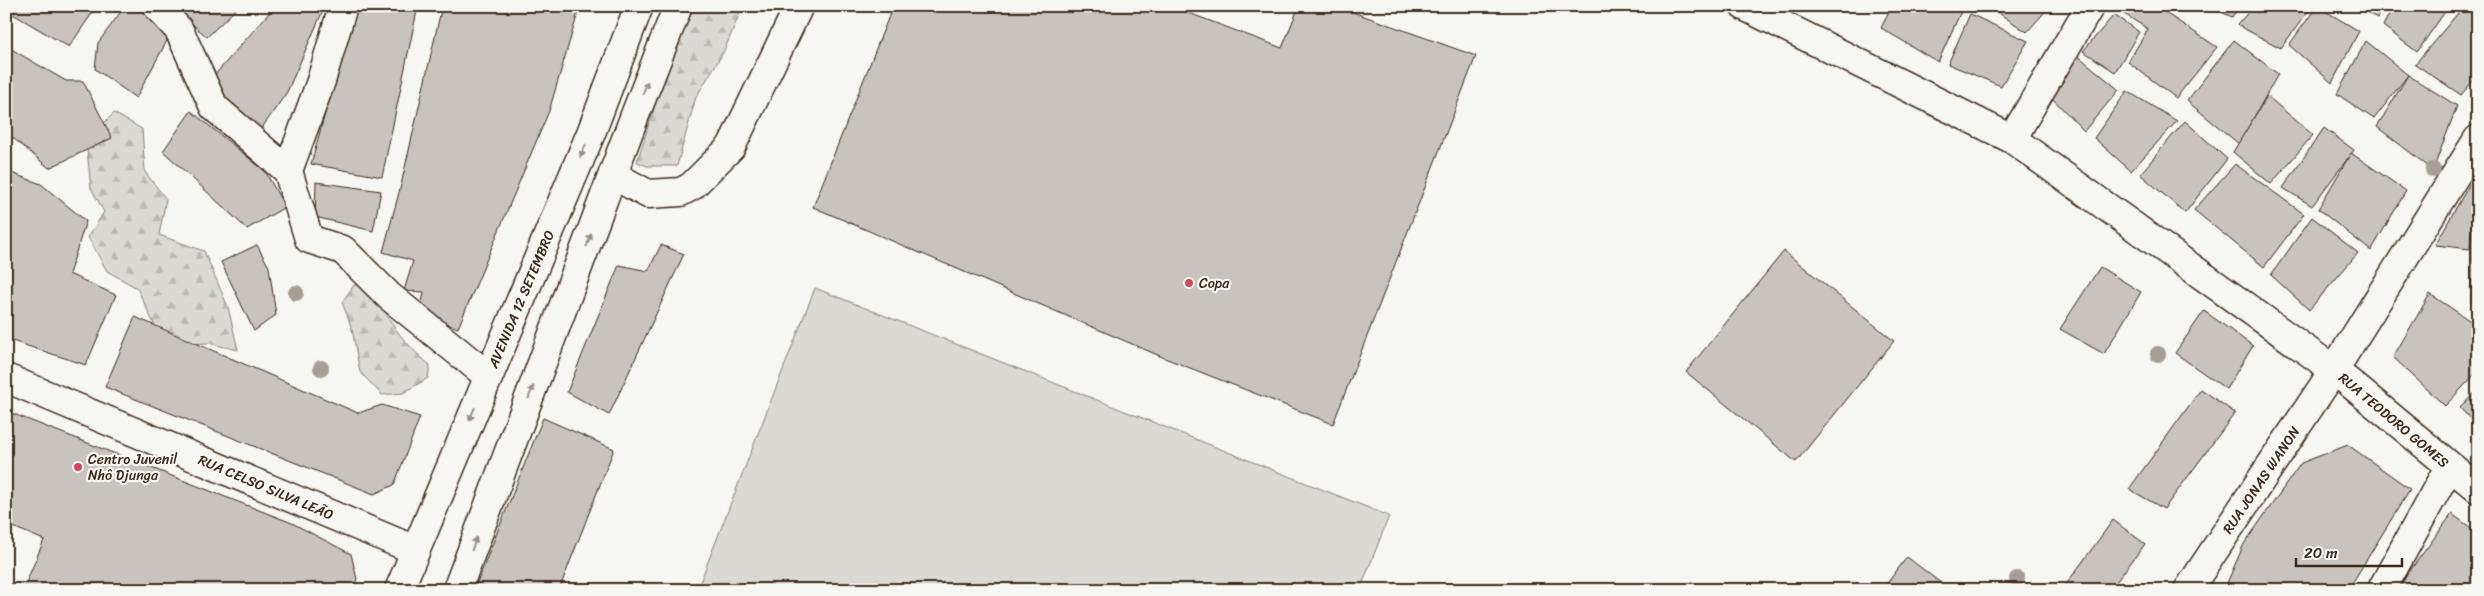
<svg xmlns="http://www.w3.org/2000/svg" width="2484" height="596" font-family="Sriracha,sans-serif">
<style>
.forest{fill:url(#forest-firs);stroke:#8a8278}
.pitch{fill:#dad9d3;stroke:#8a8278}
.building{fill:#c8c3be;stroke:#3b2a1e}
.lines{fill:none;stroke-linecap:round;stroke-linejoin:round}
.minor-casing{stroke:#3b2a1e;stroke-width:31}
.major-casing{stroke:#3b2a1e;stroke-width:31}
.minor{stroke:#f6f6f2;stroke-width:28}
.major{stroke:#f6f6f2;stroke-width:28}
.tree{fill:#a59e96}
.oneway{fill:#989088}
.poi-dot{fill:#d1495b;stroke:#f6f6f2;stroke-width:2}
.labels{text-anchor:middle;stroke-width:4.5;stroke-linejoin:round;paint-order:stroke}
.poi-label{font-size:14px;fill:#3b2a1e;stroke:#f6f6f2;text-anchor:start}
.street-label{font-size:14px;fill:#3b2a1e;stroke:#f6f6f2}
</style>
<defs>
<pattern id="forest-firs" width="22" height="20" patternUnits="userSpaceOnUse" patternTransform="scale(1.25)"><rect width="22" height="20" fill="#dad9d3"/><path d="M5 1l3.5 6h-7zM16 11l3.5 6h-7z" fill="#bcbab5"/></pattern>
</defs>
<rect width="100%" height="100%" fill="#f6f6f2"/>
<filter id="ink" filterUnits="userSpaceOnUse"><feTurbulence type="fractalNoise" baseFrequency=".02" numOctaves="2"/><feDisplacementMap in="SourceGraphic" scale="10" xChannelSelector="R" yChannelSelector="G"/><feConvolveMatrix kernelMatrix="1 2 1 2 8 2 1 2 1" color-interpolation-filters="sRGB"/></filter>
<g filter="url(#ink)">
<!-- forest -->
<g class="forest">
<path d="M686,6H743L723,53L696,97L677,166H647L637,162Z"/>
<path d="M114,113L142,129L145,172L166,199L159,235L204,251L228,307L238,350L208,343L164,345L137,288L107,271L88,237L104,212L91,188L86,141Z"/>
<path d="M354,285L373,286C387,320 401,341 430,365L428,378L403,393L382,395L360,372L352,329L342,302Z"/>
</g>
<!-- pitch -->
<path class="pitch" d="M815,288L1389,516L1360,590H697Z"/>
<!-- building -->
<g class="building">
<path d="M6,6H97L69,47L6,10Z"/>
<path d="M125,6H130L167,23L169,37L136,98L95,69L98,43Z"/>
<path d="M172,6H239L207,37Z"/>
<path d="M275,6H325L287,92L259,132L206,85Z"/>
<path d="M355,6H418L382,177L311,164Z"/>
<path d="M442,6H580L549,111L458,328L420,314L424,292L404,291L413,261L383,252L401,185Z"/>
<path d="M893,6H1170L1282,48L1299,6H1336L1476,56L1333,424L1167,359L813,207Z"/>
<path d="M1892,6L1963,7L1938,62L1881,28Z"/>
<path d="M1988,6H2050L2027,32Z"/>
<path d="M2126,6H2155L2217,47L2176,98L2128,62L2148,29L2121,12Z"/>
<path d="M2208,6H2239L2232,17Z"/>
<path d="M2254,6H2312L2281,48L2237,25Z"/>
<path d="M2317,6L2359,31L2332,83L2289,45Z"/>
<path d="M2357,6H2383L2377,18Z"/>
<path d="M2393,6H2449L2417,52L2383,26Z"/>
<path d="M2464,6H2470L2478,17V75L2461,95L2415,64Z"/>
<path d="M1970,14L2028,41L2001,86L1948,64Z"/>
<path d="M2114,15L2139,32L2115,72L2083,51Z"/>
<path d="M2234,40L2278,74L2239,144L2187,101Z"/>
<path d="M2366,41L2408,75L2374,119L2337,94Z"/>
<path d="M6,46L66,81H83L112,138L49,168L6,132Z"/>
<path d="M2077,55L2119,90L2084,131L2050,96Z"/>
<path d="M2408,75L2457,106L2433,170L2377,127Z"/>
<path d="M2127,91L2177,121L2131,171L2094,138Z"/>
<path d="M2267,96L2313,135L2271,184L2233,152Z"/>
<path d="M191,111L265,171L285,207L247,229L163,151Z"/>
<path d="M2185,121L2227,159L2185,213L2140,174Z"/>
<path d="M2324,128L2354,150L2312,206L2283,188Z"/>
<path d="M2351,153L2406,191L2371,251L2318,209Z"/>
<path d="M2235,164L2304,214L2264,267L2194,210Z"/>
<path d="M6,171L41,184L86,221L69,274L116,295L86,365L6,339Z"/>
<path d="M2477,171L2470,249L2435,245Z"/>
<path d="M316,182L381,191L373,231L315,217Z"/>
<path d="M2473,214L2478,215V307L2471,303Z"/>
<path d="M2312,217L2358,253L2309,310L2271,275Z"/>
<path d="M257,245L269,267L276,315L254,331L221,262Z"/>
<path d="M661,245L684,254L609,415L567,392L619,265L648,271Z"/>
<path d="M1784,251L1894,341L1796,462L1686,372Z"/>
<path d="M2100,267L2141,292L2104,354L2060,329Z"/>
<path d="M2430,294L2478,326V371L2445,406L2393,357Z"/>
<path d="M2204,311L2253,346L2226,389L2175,353Z"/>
<path d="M135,317L358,413L382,405L420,417L394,485L374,494L105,387Z"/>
<path d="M2201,389L2235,413L2164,509L2129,489Z"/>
<path d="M2478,389V427L2460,408Z"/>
<path d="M6,411L292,523L351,554L357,579L352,590H23L44,540L6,524Z"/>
<path d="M543,418L614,449L559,590H474Z"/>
<path d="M2348,445L2410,489L2348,590H2224L2244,544L2301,463Z"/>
<path d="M2452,514L2478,533V590H2407L2400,584Z"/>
<path d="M2113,520L2145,544L2110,590H2062Z"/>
<path d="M1907,557L1950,590H1882Z"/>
</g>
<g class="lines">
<!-- minor casing -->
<g class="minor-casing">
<g id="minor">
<path d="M157,6L179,30L214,107L288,171L309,239L343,250L389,296L488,376"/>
<path d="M2012,139L2090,6"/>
<path d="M288,171L321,81L343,6"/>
<path d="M613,175L648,194L681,192L692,186L731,147L799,6"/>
<path d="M6,378L415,550"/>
<path d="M2383,587L2449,467"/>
<path d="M399,590L591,133L639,6"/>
<path d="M457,590L635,115L678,6"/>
<path d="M2188,590L2334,370L2478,139"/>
</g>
</g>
<!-- major casing -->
<g class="major-casing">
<path id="major" d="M1744,6L2012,139L2334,370L2478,489"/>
</g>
<!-- minor -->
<use href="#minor" class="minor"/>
<!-- major -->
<use href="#major" class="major"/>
</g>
<!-- trees -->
<g class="tree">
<circle cx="2433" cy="170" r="8"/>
<circle cx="296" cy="293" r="8"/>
<circle cx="2158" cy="354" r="8"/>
<circle cx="321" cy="368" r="8"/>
<circle cx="2017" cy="579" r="8"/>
</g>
<!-- one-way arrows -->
<defs><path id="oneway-solid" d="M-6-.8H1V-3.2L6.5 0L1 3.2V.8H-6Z" transform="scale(1.25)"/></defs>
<g class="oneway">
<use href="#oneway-solid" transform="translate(645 88) rotate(-68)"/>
<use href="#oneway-solid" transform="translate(583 151) rotate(113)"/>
<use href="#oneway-solid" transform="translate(589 240) rotate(-69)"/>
<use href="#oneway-solid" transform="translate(531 392) rotate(-69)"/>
<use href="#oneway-solid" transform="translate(472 414) rotate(113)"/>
<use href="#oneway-solid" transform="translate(474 544) rotate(-70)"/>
</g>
</g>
<!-- markers -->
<g class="poi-dot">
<circle cx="1189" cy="283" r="5"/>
<circle cx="78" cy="467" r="5"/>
</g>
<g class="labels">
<!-- poi labels -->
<g class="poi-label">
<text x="1199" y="288">Copa</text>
<text x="88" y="464">Centro Juvenil<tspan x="88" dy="16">Nhô Djunga</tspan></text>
</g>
<!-- street labels -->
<g class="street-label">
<text transform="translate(521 299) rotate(-67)" y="5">AVENIDA 12 SETEMBRO</text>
<text transform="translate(2394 420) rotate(40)" y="5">RUA TEODORO GOMES</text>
<text transform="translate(2261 480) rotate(-56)" y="5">RUA JONAS WANON</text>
<text transform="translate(266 487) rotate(23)" y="5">RUA CELSO SILVA LEÃO</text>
</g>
</g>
<!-- margin -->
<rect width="2484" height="596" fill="none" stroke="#f6f6f2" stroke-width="25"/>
<rect x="12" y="12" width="2459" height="571" fill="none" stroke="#3b2a1e" stroke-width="2" filter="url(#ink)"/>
<!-- scale -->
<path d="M2296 558v8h106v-8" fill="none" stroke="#3b2a1e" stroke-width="2.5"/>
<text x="2304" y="558" font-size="15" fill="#3b2a1e" stroke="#f6f6f2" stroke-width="4" paint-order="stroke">20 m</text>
</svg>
